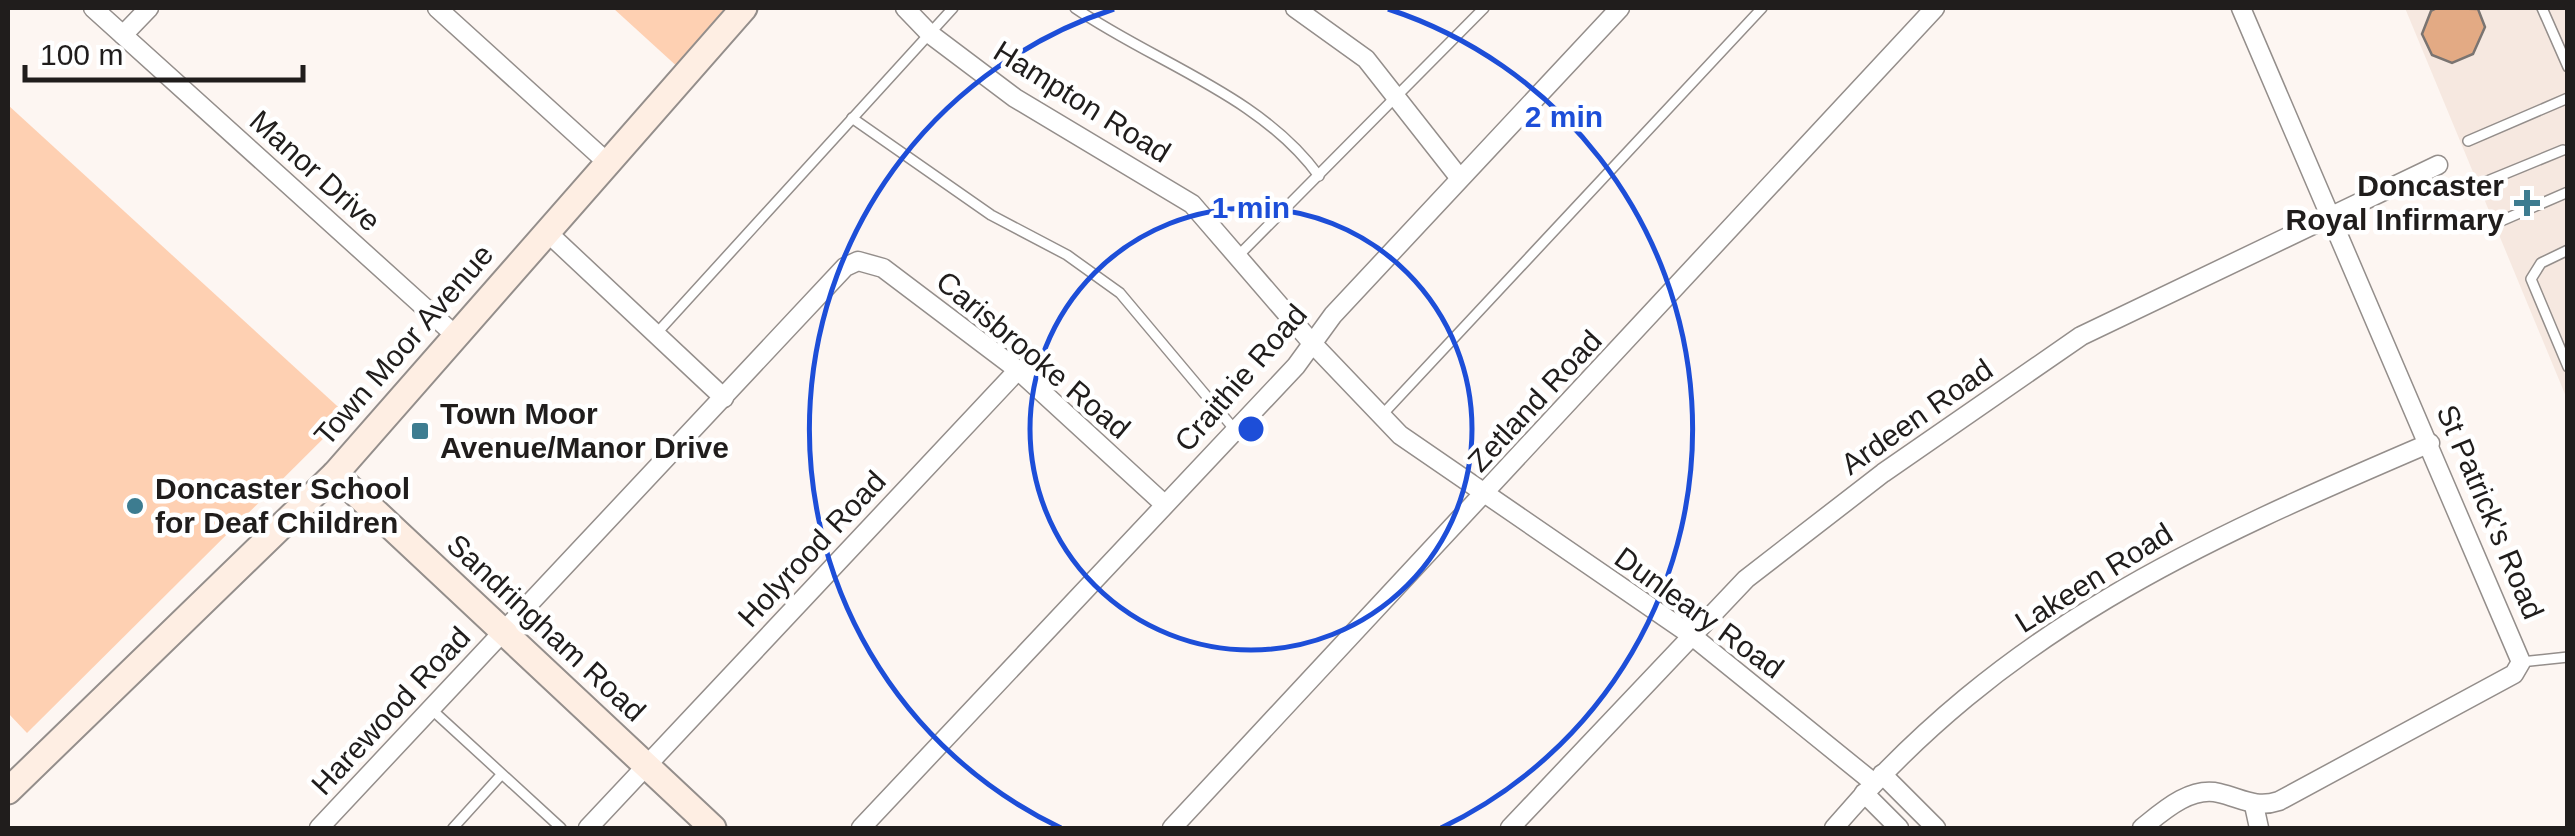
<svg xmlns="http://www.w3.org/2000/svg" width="2575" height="836" font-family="Helvetica,sans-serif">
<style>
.built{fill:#f6e8e0}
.green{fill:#fed0b2}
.building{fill:#e3aa84;stroke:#7a7471;stroke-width:2.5}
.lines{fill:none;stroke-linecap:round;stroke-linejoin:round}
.lane-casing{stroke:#948e8b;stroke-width:12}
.street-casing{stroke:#948e8b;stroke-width:21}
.secondary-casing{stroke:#948e8b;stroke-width:29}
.lane{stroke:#fff;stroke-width:9}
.street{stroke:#fff;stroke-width:18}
.secondary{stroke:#feeee3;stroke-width:25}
.ring{fill:none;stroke:#1d4ed8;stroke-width:5}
.poi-dot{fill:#3d7c90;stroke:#fff;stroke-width:4}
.labels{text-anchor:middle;stroke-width:9;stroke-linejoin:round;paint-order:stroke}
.street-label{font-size:30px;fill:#201d1c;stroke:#fff}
.poi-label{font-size:30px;font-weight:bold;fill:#201d1c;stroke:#fff;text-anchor:start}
.centre{fill:#1d4ed8;stroke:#fff;stroke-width:5}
.ring-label{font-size:30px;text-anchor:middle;font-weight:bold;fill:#1d4ed8;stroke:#fff;stroke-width:9;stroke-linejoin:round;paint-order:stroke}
</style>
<rect width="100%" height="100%" fill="#fdf6f2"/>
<!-- built -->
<path class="built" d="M2405,8H2567V399Z"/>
<!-- green -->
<g class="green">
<path d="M613,8H741L681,70Z"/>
<path d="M8,105L347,415L27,733L8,713Z"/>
</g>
<!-- building -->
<path class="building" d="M2437,8L2478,9L2485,27L2473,54L2452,63L2432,55L2422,34L2431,11Z"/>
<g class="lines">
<!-- lane casing -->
<g class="lane-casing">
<g id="lane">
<path d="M1075,8C1155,63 1260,95 1319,176"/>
<path d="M2542,8L2568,67"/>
<path d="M852,118L991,215L1067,255L1120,293L1235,430"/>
<path d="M2468,141L2568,98"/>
<path d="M2485,182L2563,150"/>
<path d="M2501,221L2568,192"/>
<path d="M2568,250L2541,263L2531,279L2568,367"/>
<path d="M1239,255L1484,8"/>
<path d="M656,334L953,8"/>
<path d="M1382,415L1762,8"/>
<path d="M2521,662L2568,657"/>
<path d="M430,708L561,828"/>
<path d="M453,828L501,775"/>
</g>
</g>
<!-- street casing -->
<g class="street-casing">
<g id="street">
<path d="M93,8L455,335"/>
<path d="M437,8L609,164"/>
<path d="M905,8L930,34L1015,98L1192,204L1312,343L1400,435L1691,635L1874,783"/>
<path d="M1295,8L1366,59L1458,176"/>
<path d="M123,35L149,8"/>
<path d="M547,232L724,398"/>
<path d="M1882,774L1936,828"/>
<path d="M1864,793L1899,828"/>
<path d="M2254,805L2259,828"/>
<path d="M319,828L845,267L858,261L883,268L1018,370L1164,504"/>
<path d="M588,828L1018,370"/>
<path d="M861,828L1296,366L1333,315L1620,8"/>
<path d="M1172,828L1935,8"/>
<path d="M1510,828L1746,579L1883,473L2081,336L2438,165"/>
<path d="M1834,828C2005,628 2194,544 2430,443"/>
<path d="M2142,828C2162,812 2190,786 2219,793C2241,798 2255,809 2279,801L2514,674L2521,662L2241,8"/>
</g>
</g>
<!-- secondary casing -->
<g class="secondary-casing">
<g id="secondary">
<path d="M335,474L713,828"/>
<path d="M8,791L335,474L744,8"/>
</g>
</g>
<!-- lane -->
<use href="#lane" class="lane"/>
<!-- street -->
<use href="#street" class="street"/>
<!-- secondary -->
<use href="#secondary" class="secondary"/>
</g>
<!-- distance rings -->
<g class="ring">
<circle cx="1251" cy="429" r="221"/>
<path d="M1061 828A442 442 0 0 1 1114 9M1388 9A442 442 0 0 1 1441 828"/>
</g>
<!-- markers -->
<g class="poi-dot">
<path d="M2522 188h10v10h10v10h-10v10h-10v-10h-10v-10h10z"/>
<rect x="410" y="421" width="20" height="20" rx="5"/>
<circle cx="135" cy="506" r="10"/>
</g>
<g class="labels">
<!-- street labels -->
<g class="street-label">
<text transform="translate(1082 102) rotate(32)" y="10">Hampton Road</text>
<text transform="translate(315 171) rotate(42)" y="10">Manor Drive</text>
<text transform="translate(404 345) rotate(-49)" y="10">Town Moor Avenue</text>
<text transform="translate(1033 355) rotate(40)" y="10">Carisbrooke Road</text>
<text transform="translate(1241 378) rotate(-49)" y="10">Craithie Road</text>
<text transform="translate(1535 401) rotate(-47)" y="10">Zetland Road</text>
<text transform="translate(1917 417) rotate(-35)" y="10">Ardeen Road</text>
<text transform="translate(2490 512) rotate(67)" y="10">St Patrick's Road</text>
<text transform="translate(812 549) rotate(-47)" y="10">Holyrood Road</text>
<text transform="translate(2094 578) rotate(-32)" y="10">Lakeen Road</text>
<text transform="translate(1699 613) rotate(36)" y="10">Dunleary Road</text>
<text transform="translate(546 628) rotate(43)" y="10">Sandringham Road</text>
<text transform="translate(391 711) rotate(-47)" y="10">Harewood Road</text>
</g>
<!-- poi labels -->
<g class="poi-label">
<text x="2504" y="196" text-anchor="end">Doncaster<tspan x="2504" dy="34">Royal Infirmary</tspan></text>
<text x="440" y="424">Town Moor<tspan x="440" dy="34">Avenue/Manor Drive</tspan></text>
<text x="155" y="499">Doncaster School<tspan x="155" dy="34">for Deaf Children</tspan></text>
</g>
</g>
<circle cx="1251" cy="429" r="15" class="centre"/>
<g class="ring-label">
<text x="1564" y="127">2 min</text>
<text x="1251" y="218">1 min</text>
</g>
<!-- border -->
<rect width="2575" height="836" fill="none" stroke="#201d1c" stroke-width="20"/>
<!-- scale -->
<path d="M25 65v15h278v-15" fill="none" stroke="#201d1c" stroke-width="5"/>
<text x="40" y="65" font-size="30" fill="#201d1c" stroke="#ffffff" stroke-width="8" paint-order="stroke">100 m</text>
</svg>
